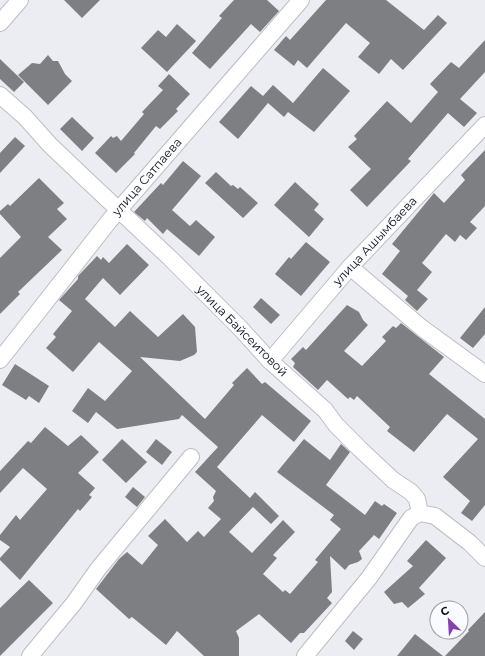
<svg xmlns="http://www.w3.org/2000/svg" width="485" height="656" font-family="Montserrat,sans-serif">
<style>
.building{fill:#7e7f83}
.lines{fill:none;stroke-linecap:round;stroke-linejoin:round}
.minor-casing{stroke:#bdbec3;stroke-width:18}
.minor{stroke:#fff;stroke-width:16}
.labels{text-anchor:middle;stroke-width:3;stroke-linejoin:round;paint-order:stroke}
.street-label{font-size:12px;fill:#0d0d0f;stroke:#fafbff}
</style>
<rect width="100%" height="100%" fill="#ecedf2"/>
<!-- building -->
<g class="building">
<path d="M64,0H100L82,18Z"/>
<path d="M234,0H267L279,11L260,32L251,24L210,69L192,53L222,18L219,16Z"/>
<path d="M326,0H386L424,30L438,15L447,23L403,70L391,59L379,74L358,57L370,43L346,23L307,68L298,60L294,66L274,50L286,36L290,40Z"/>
<path d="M177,24L196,41L167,72L141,48L158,30L166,37Z"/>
<path d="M485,40V72L460,99L477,113L464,127L448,113L408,159L411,161L367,207L350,190L371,169L348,147L357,139L354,136L387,101L411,123L438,92L430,84L451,62L459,68Z"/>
<path d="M48,55L53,61H58L65,74L72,81L48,105L18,75L32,63L40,64Z"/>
<path d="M0,59L24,82L14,92L0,79Z"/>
<path d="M323,68L350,91L314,132L288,112L284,117L268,103L238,139L219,122L251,86L263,96L273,85L293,103Z"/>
<path d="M169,74L190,94L176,109L178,111L160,129L156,126L134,153L135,154L116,173L95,153L111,136L113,138L117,136L121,141L144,114L142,112L163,90L158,86Z"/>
<path d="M72,117L94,138L82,151L60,129Z"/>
<path d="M15,137L25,146L0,173V153Z"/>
<path d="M485,150V206L470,222L477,228L466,240L460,235L455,242L446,234L422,263L432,272L417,290L428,299L417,311L405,300L408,296L382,274L400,251L392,244L434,193L444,203L465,180L461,175Z"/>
<path d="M183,161L201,176L172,210L190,226L196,220L215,237L199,256L167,229L163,234L147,218L145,221L134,212L161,183L163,185Z"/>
<path d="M216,172L231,186L233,185L238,189L240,187L258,203L243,218L205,183Z"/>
<path d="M39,178L64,203L57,209L67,219L48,237L62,250L18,292L20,294L0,314V258L21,237L0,214V211L8,204L10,206Z"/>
<path d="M295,182L319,204L314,210L324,219L309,237L274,205Z"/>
<path d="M306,242L330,262L301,296L275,274L289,257L291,259Z"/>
<path d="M127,244L149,265L120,295L103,278L85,299L115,327L130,311L158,337L183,314L195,327L197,352L194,355L180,361L140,357L205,419L234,385L232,383L247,368L262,384L265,382L311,421L294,442L262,415L217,467L250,498L255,492L279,516L271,524L253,507L229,532L252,553L283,520L295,532L273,555L277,558L263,574L283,592L285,590L290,594L318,562L315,560L341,529L330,520L334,515L277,472L304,439L330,460L341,444L350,452L326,485L365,515L375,501L382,506L384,504L397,513L379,539L374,535L359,551L362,559L358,562L349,565L345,570L330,556L332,592L327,598L332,603L304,633H300L291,643L259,614L236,631L239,638V656H204L177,631L166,645L132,617L129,619L96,589L119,559L127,552L142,565L158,545L148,536L165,519L187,542L198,531L204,537L221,519L208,508L214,501L213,497L216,491L195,472L218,447L182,415L179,419L117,429L96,412L88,423L72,411L88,388L105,401L132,371L99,342L73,372L46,348L56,337L53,334L72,311L59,300L78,279V276L97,256L101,260L103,257L109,263Z"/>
<path d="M261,298L280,315L271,324L253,307Z"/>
<path d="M347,305L359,312L363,320L368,325L344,351L362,366L386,341L382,337L393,326L396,328L401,323L444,357L429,374L485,419V505L472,521L461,513L470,501L443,477L478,439L447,414L414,452L387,431L390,427L357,396L354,400L350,397L348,399L327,380L318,390L293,367L295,363L291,359L303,347L306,350Z"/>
<path d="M485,307V334L473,348L460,338Z"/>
<path d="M15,364L49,386L39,403L29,396L26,400L2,385Z"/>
<path d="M45,427L68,446L81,435L99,452L78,473L95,488L89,495L92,497L80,511L78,509L20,580L0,560V558L10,547L0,540V535L16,515L20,520L47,489L23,468L0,493V471L28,441L31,443Z"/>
<path d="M122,439L147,462L126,483L102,460Z"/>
<path d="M156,439L172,452L162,465L146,452Z"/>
<path d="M133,487L145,497L137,507L125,497Z"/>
<path d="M426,540L446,558L419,588L425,594L408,608L402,602L394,604L384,592L413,566L407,561Z"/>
<path d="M29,580L53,603L0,656V608Z"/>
<path d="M485,612V656H445L469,631L468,630Z"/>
<path d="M353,631L363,639L354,650L345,641Z"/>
<path d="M415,634L443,656H397Z"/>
</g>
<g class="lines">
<!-- minor casing -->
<g class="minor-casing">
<g id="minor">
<path d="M0,23L20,0"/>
<path d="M0,95L25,117L50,145L90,183L170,258L240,328L270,361L325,410L336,425L360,449L393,480L411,492L417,499L420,513L435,516L470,543L485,558"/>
<path d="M350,267L422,328L485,374"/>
<path d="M0,360L110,220L301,0"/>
<path d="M270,361L350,267L485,125"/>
<path d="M30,656L74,603L98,569L191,457"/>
<path d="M305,656L369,578L411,518L420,513"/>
</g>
</g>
<!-- minor -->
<use href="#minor" class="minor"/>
</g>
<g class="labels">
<!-- street labels -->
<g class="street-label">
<text transform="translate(147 177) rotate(-49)" y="4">улица Сатпаева</text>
<text transform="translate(375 241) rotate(-47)" y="4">улица Ашымбаева</text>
<text transform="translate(242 331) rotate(45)" y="4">улица Байсеитовой</text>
</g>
</g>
<!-- north arrow -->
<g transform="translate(449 620) rotate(335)"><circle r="19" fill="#fafbff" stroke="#9b9c9f"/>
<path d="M0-3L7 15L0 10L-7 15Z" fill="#883fb2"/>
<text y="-6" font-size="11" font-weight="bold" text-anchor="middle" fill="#0d0d0f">С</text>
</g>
</svg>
